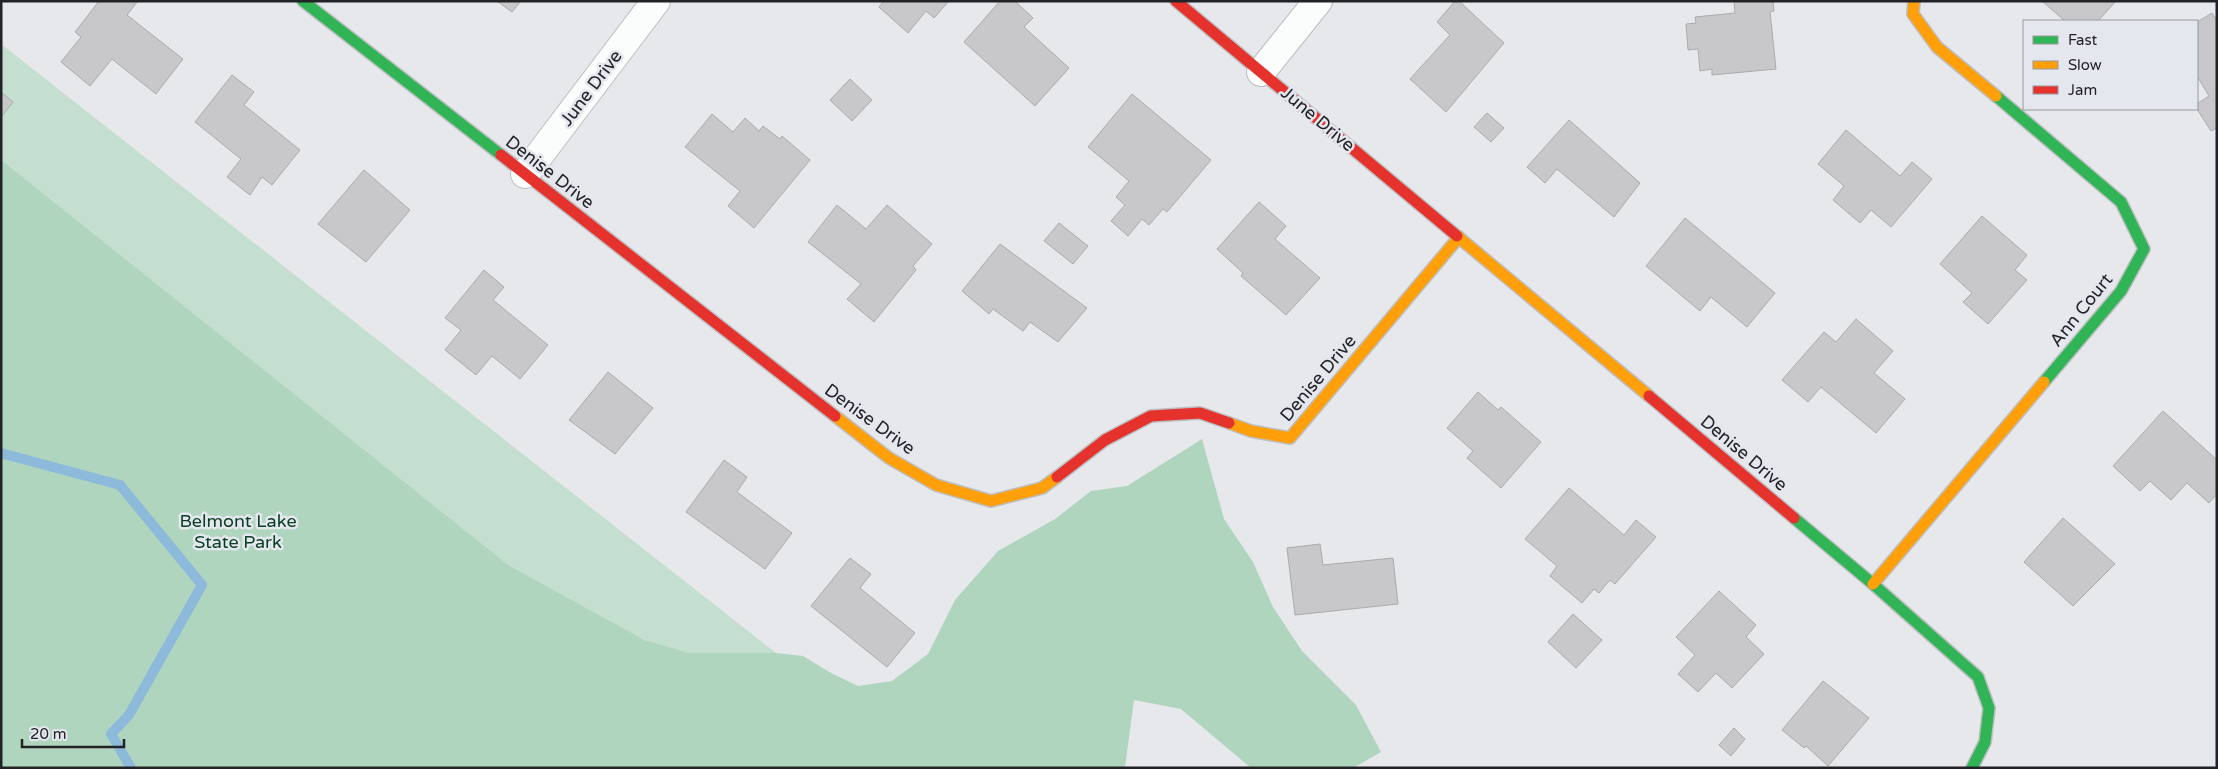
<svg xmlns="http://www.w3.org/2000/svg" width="2218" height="769" font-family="'Varela Round',sans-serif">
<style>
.green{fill:#c4decf}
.forest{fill:#b0d5bf}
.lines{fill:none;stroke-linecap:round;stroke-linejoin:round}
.stream{stroke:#8dbada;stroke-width:10}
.building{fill:#c8c8cb;stroke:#ababae}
.street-casing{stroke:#bdbec1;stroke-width:30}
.fast-casing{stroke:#bdbec1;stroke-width:14}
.slow-casing{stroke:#bdbec1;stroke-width:14}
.jam-casing{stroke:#bdbec1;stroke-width:14}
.street{stroke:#fbfcfc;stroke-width:28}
.fast{stroke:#30b455;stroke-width:11}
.slow{stroke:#ff9f0a;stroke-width:11}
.jam{stroke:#e5322d;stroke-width:11}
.labels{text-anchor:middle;stroke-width:5;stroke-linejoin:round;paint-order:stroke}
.street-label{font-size:18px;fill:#222326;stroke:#e5e7ee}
.park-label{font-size:18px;fill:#0a4024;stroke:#e5e7ee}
</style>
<rect width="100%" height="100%" fill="#e7e8ec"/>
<!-- green -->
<path class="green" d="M1,44L776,653L893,745L874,768H1Z"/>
<!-- forest -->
<path class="forest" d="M1,160L508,565L644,640L689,653H776L803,656L831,673L858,686L892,681L928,654L955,600L998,551L1055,519L1091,491L1127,486L1202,439L1224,519L1253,562L1273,607L1302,651L1356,705L1381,752L1353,768H1251L1181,709L1134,700L1125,768H1Z"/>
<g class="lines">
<!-- stream -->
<path class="stream" d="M1,453L120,485L202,585L129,715L111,734L131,768"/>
</g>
<!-- building -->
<g class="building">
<path d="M99,1H138L127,15L183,59L156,94L112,59L90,86L61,62L81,37L75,32Z"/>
<path d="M497,1H521L512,12Z"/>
<path d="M884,1H949L934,18L926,11L908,33L879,7Z"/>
<path d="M1000,1H1015L1033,18L1024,27L1069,68L1035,106L964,42Z"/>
<path d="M1455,1H1459L1504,43L1446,112L1410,79L1450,35L1437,22Z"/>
<path d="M1734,1H1773L1774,11L1770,12L1776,69L1712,75V69L1700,71L1698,49L1688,50L1686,24L1696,23L1695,17L1735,13Z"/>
<path d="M2042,1H2116L2098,21H2065Z"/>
<path d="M2212,13L2217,21V128L2211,131L2197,109V104L2209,96L2197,76V22Z"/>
<path d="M232,75L254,92L244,105L300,150L272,185L262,177L250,195L227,177L241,159L195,122Z"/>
<path d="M850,79L872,100L852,121L830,100Z"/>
<path d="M1,92L13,102L1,117Z"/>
<path d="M1132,94L1211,160L1167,212L1163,209L1149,225L1142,219L1128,236L1111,221L1125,205L1116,197L1129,181L1088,147Z"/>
<path d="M1487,113L1504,128L1491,142L1474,127Z"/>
<path d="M712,114L733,132L745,118L759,131L763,126L780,139L782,136L810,160L754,228L728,206L740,191L685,147Z"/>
<path d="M1569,120L1640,183L1614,217L1557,169L1545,183L1527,167Z"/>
<path d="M1846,130L1900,176L1912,162L1932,179L1891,227L1871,210L1860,223L1833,200L1844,186L1818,164Z"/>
<path d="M364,170L410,210L366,262L318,224Z"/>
<path d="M1259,202L1286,226L1275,239L1320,278L1286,315L1241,276L1243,273L1217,249Z"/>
<path d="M837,205L866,229L887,205L932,244L913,266L916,270L874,322L847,299L861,284L808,242Z"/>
<path d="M1982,216L2027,255L2015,270L2027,280L1988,324L1963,302L1972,293L1940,264Z"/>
<path d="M1685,218L1775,293L1747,327L1711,297L1700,311L1646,266Z"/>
<path d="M1059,223L1088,246L1073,264L1044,241Z"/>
<path d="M1000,244L1087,308L1058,342L1030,322L1023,331L993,309L989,314L962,291Z"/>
<path d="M484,270L504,287L493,300L548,345L520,379L492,356L476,375L445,350L461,330L445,318Z"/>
<path d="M1856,319L1893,351L1874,373L1905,399L1876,433L1821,387L1808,402L1782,380L1824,332L1836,342Z"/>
<path d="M608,372L653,408L615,454L569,420Z"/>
<path d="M1478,392L1498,410L1501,407L1541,442L1501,488L1467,458L1473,451L1447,428Z"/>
<path d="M2163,411L2217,460V494L2209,503L2187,483L2171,500L2150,481L2140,491L2113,466Z"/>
<path d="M724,460L747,477L737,492L792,533L765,569L686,512Z"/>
<path d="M1569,488L1624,535L1636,520L1656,537L1615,584L1610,580L1599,593L1594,589L1582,603L1550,576L1557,566L1525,539Z"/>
<path d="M2063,518L2115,564L2073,606L2024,562Z"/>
<path d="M1320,544L1323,565L1393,558L1398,604L1295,615L1287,548Z"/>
<path d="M850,558L871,574L860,588L915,633L887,667L811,606Z"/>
<path d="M1719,591L1756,625L1746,637L1764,654L1732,688L1716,673L1698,692L1678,674L1695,655L1676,637Z"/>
<path d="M1573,614L1602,640L1576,668L1548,642Z"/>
<path d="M1823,681L1869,718L1828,766L1806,746L1804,748L1782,730Z"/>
<path d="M1734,728L1745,739L1731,756L1719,745Z"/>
</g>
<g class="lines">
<!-- street casing -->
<g class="street-casing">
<g id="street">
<path d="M1261,72L1318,1"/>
<path d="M525,174L656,1"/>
</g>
</g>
<!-- fast casing -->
<g class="fast-casing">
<g id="fast">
<path d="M303,1L501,155"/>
<path d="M1996,96L2121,202L2144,249L2121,291L2044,382"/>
<path d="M1794,518L1873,584L1978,677L1989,708L1985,742L1972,768"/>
</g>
</g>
<!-- slow casing -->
<g class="slow-casing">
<g id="slow">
<path d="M1914,1L1913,14L1937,47L1996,96"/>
<path d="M1457,236L1649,396"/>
<path d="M835,416L889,458L936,485L991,501L1042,488L1057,477"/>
<path d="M1229,423L1251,431L1290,438L1459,237"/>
<path d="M1873,584L2044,382"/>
</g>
</g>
<!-- jam casing -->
<g class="jam-casing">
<g id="jam">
<path d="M1176,1L1457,236"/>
<path d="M501,155L835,416"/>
<path d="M1649,396L1794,518"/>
<path d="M1057,477L1105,440L1151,416L1200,413L1229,423"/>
</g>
</g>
<!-- street -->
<use href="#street" class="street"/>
<!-- fast -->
<use href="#fast" class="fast"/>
<!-- slow -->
<use href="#slow" class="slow"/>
<!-- jam -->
<use href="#jam" class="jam"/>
</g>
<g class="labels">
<!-- street labels -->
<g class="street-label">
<text transform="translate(591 88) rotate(-53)" y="6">June Drive</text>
<text transform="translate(1318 119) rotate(40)" y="6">June Drive</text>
<text transform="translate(550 172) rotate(38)" y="6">Denise Drive</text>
<text transform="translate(2081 310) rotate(-51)" y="6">Ann Court</text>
<text transform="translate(1318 378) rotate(-50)" y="6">Denise Drive</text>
<text transform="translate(870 419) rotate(36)" y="6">Denise Drive</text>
<text transform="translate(1744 453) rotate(40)" y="6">Denise Drive</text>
</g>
<!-- park labels -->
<g class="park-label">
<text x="238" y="527">Belmont Lake<tspan x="238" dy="21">State Park</tspan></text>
</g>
</g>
<!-- border -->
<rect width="2218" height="769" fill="none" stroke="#222326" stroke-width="5"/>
<!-- legend -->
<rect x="2023" y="20" width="175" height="90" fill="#e5e7ee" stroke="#97999e"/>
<rect x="2033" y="36" width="25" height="8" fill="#30b455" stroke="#97999e"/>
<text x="2068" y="45" font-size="15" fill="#222326">Fast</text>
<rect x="2033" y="61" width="25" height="8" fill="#ff9f0a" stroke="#97999e"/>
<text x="2068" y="70" font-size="15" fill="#222326">Slow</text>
<rect x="2033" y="86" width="25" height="8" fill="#e5322d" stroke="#97999e"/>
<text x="2068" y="95" font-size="15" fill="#222326">Jam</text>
<!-- scale -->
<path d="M22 739v8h102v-8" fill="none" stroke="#222326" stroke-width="2.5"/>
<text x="30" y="739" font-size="15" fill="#222326" stroke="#e5e7ee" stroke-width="4" paint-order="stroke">20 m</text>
</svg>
